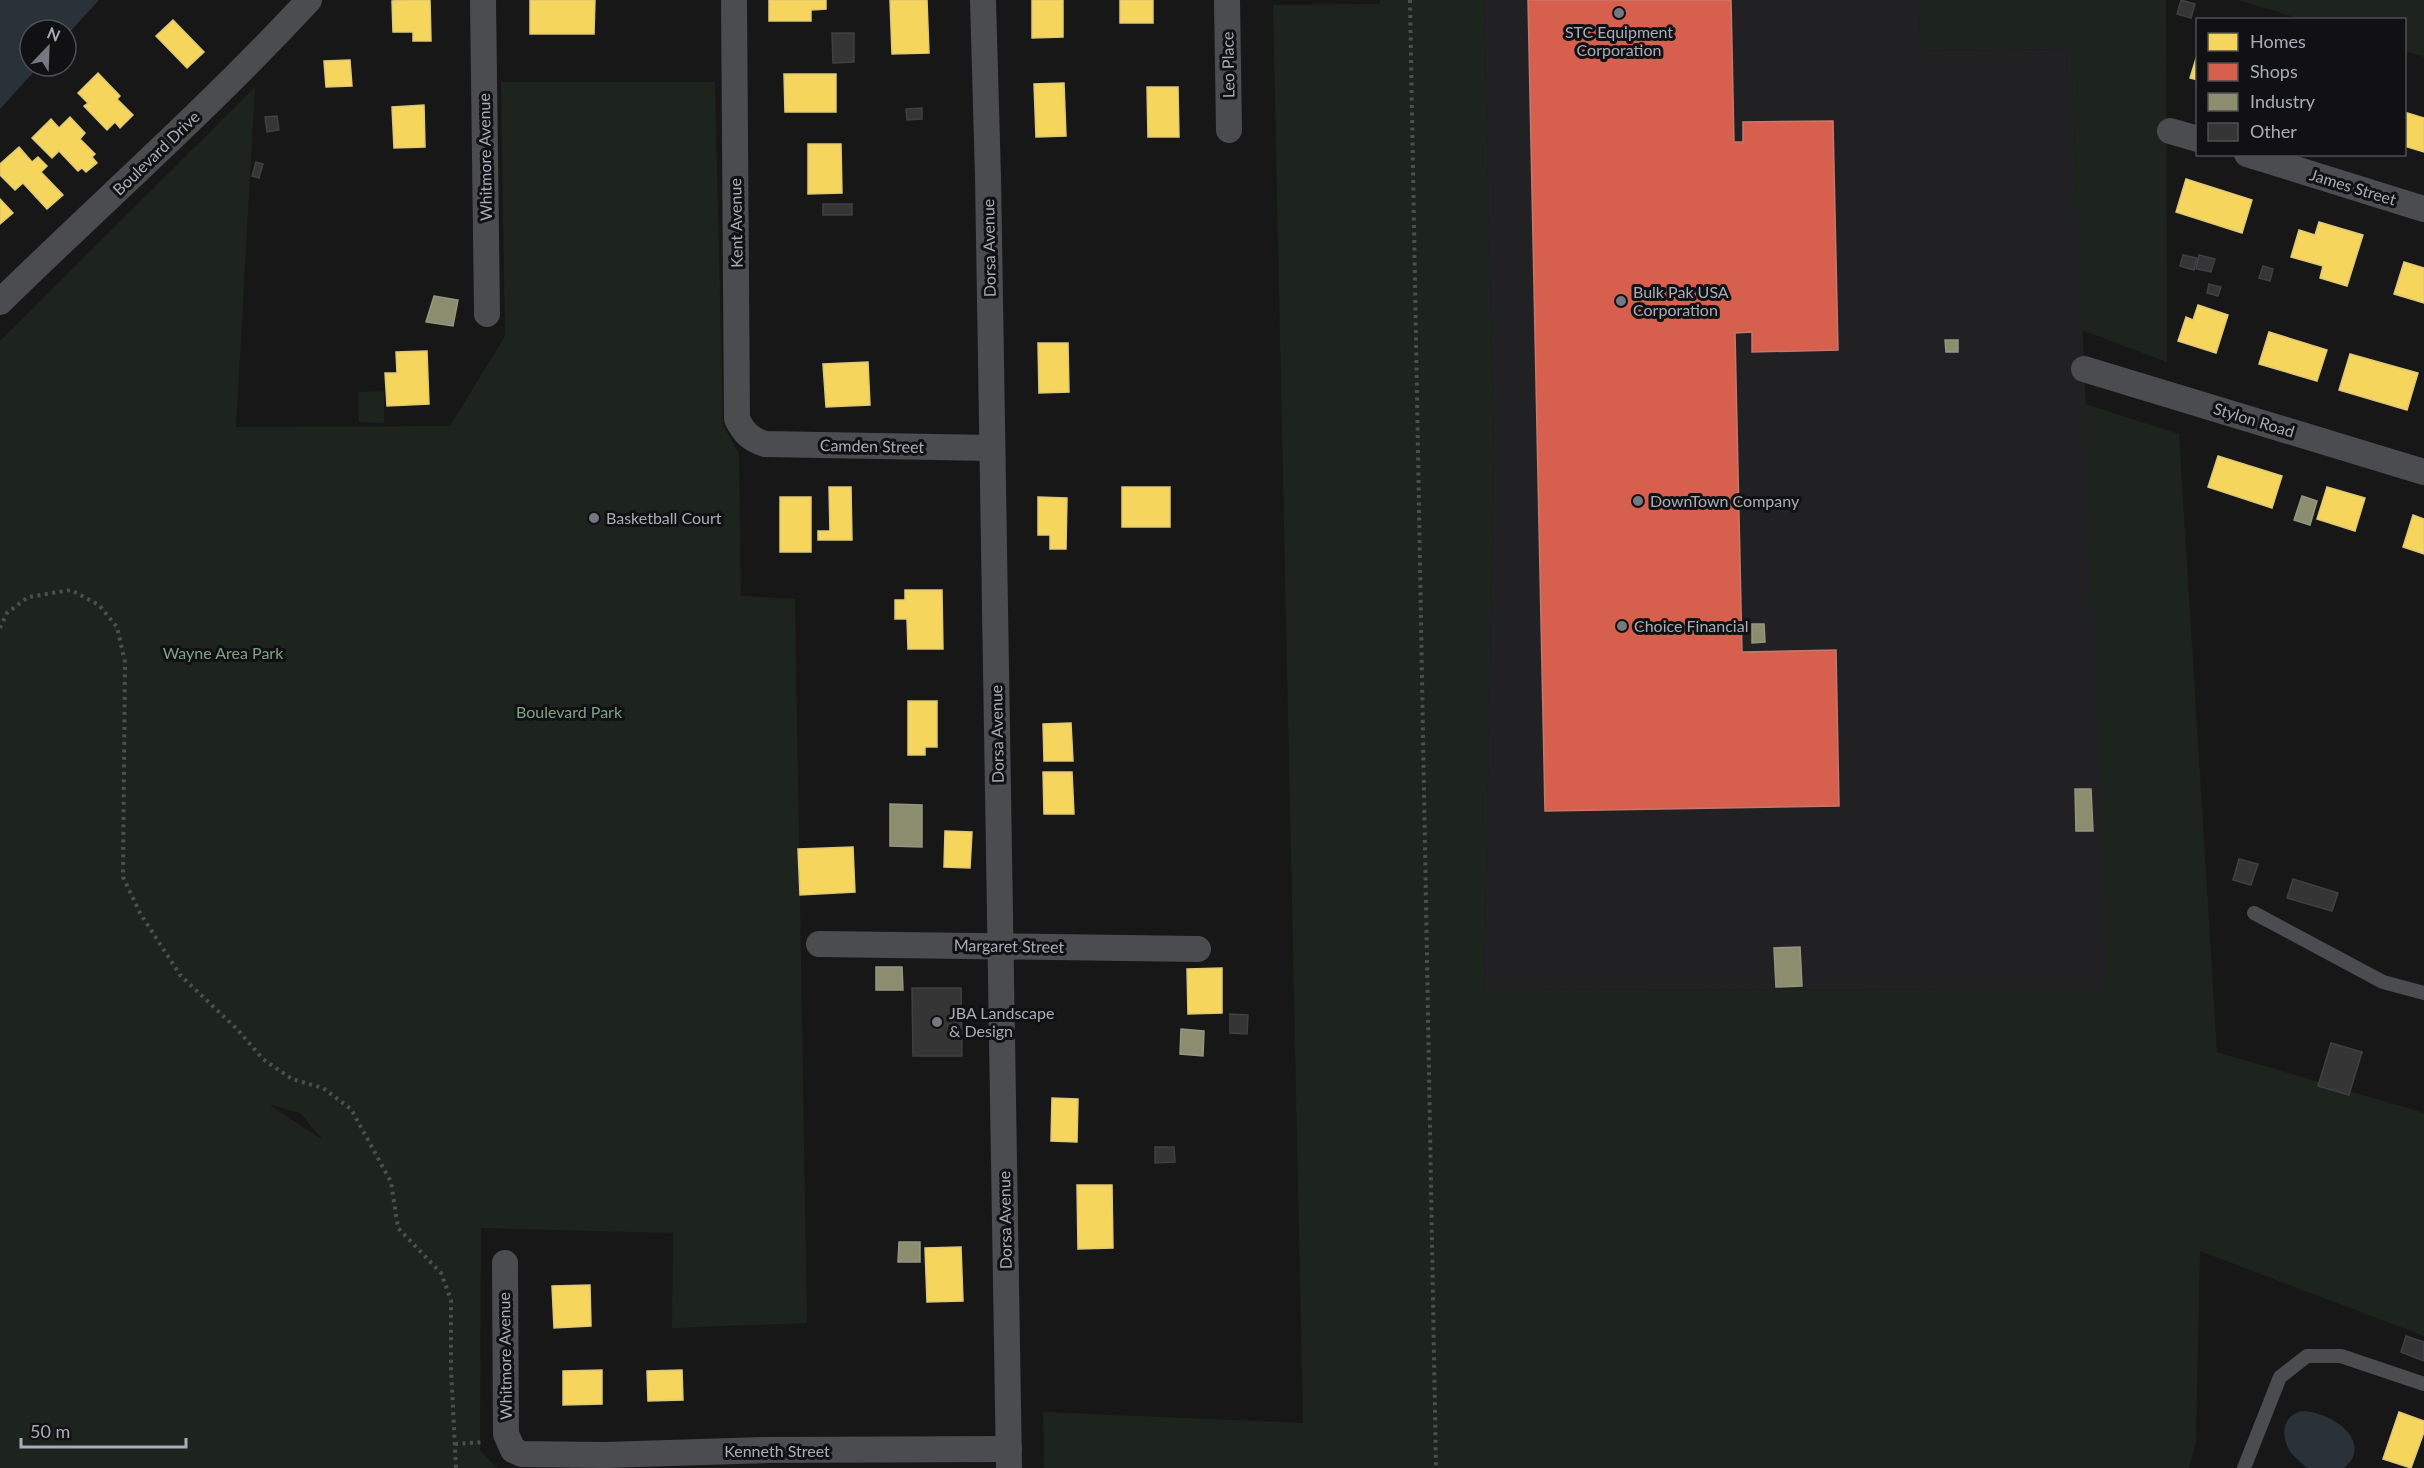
<svg xmlns="http://www.w3.org/2000/svg" width="2424" height="1468" font-family="Lato,sans-serif">
<style>
.built{fill:#212123}
.green{fill:#1d241e;fill-rule:evenodd}
.water{fill:#2a3239}
.homes{fill:#f6d55c;stroke:#dfc978;stroke-width:1.5}
.shops{fill:#d6604d;stroke:#c8776d;stroke-width:1.5}
.industry{fill:#8c8c6e;stroke:#949684;stroke-width:1.5}
.building{fill:#353536;stroke:#3f4043;stroke-width:1.5}
.lines{fill:none;stroke-linecap:round;stroke-linejoin:round}
.path{stroke:#4d4e52;stroke-width:4;stroke-dasharray:3 4.5;stroke-linecap:butt}
.service{stroke:#4b4c50;stroke-width:14}
.minor{stroke:#4b4c50;stroke-width:26}
.poi-dot{fill:#757880;stroke:#111113;stroke-width:2}
.labels{text-anchor:middle;stroke-width:6;stroke-linejoin:round;paint-order:stroke}
.poi-label{font-size:16px;fill:#a8adb8;stroke:#111113;text-anchor:start}
.street-label{font-size:16px;fill:#a8adb8;stroke:#111113}
.park-label{font-size:16px;fill:#7fa381;stroke:#111113}
</style>
<rect width="100%" height="100%" fill="#171717"/>
<!-- built -->
<path class="built" d="M1484,0H1919L1918,51L2071,49L2110,989L1484,990L1494,454Z"/>
<!-- green -->
<g class="green">
<path d="M1380,0H1484L1494,454L1484,990L2109,989L2085,404L2179,434L2217,1052L2424,1113V1336L2200,1251L2196,1442L2189,1468H1044L1043,1412L1303,1423L1273,5L1380,4Z"/>
<path d="M1919,0H2166L2167,362L2082,330L2071,49L1918,51Z"/>
<path d="M2238,0H2424V57L2405,51L2404,20L2301,19Z"/>
<path d="M501,82H715L723,425L739,454L741,596L795,599L807,1323L672,1328L673,1233L481,1228L480,1450L497,1468H0V341L255,87L236,427L450,426L505,336ZM271,1105L300,1113L323,1140L271,1106Z"/>
<path d="M384,391V423L359,422V392Z"/>
</g>
<!-- water -->
<g class="water">
<path d="M0,0H99L66,36V30H30V66H39L0,109Z"/>
<path d="M2302,1411C2322,1411 2363,1430 2353,1457C2352,1460 2347,1465 2344,1468H2307C2302,1463 2296,1459 2292,1454C2280,1438 2281,1416 2302,1411Z"/>
</g>
<!-- homes -->
<g class="homes">
<path d="M409,0H430L431,41H413V32H393L392,1Z"/>
<path d="M530,0H595L594,34H530Z"/>
<path d="M769,0H826V9L811,10V21H769Z"/>
<path d="M890,0H927L929,53L892,54Z"/>
<path d="M1032,0H1063V37L1032,38Z"/>
<rect x="1120" y="0" width="33" height="23"/>
<path d="M173,20L204,52L187,68L156,36Z"/>
<path d="M2198,52V80L2190,78Z"/>
<path d="M350,60L352,86L326,87L324,61Z"/>
<path d="M98,73L120,96L117,99L133,115L120,128L115,122L107,130L84,106L88,103L78,93Z"/>
<path d="M784,74H836V112H785Z"/>
<path d="M1064,83L1066,136L1036,137L1034,84Z"/>
<path d="M1147,87H1178L1179,137H1148Z"/>
<path d="M424,105L425,147L394,148L392,107Z"/>
<path d="M2404,112L2424,118V152L2404,146Z"/>
<path d="M70,117L85,133L80,139L95,154L92,157L97,163L86,172L82,168L78,171L59,151L52,158L32,138L51,119L59,128Z"/>
<path d="M808,144H841L842,193L808,194Z"/>
<path d="M19,147L32,162L38,157L47,166L41,172L63,195L47,209L23,183L15,190L0,175V164Z"/>
<path d="M2186,179L2252,200L2242,233L2176,212Z"/>
<path d="M0,199L13,213L0,224Z"/>
<path d="M2319,222L2363,235L2347,286L2320,278L2323,266L2291,257L2299,230L2315,235Z"/>
<path d="M2404,262L2424,268V303L2394,294Z"/>
<path d="M2198,305L2228,315L2216,353L2178,341L2186,317L2193,320Z"/>
<path d="M2269,332L2327,350L2317,381L2259,364Z"/>
<path d="M1038,343H1068L1069,392L1039,393Z"/>
<path d="M427,351L429,404L387,406L385,373H397L396,352Z"/>
<path d="M2350,354L2418,373L2407,410L2339,390Z"/>
<path d="M868,362L870,405L826,407L823,364Z"/>
<path d="M2218,456L2282,476L2272,508L2208,487Z"/>
<path d="M829,487H851L852,540H818V531H830Z"/>
<rect x="1122" y="487" width="48" height="40"/>
<path d="M2327,487L2365,498L2355,531L2317,519Z"/>
<rect x="780" y="497" width="31" height="55"/>
<path d="M1038,497L1067,498L1066,549H1050V535H1038Z"/>
<path d="M2413,515L2424,519V554L2403,547Z"/>
<path d="M905,590H942L943,649H908L907,619H895V600H905Z"/>
<path d="M908,701H937V747H925V755H908Z"/>
<path d="M1071,723L1073,761H1044L1043,724Z"/>
<path d="M1043,772H1072L1074,814H1044Z"/>
<path d="M945,831L972,832L970,868L944,867Z"/>
<path d="M853,847L855,892L800,895L798,849Z"/>
<path d="M1222,968V1013L1188,1014L1187,969Z"/>
<path d="M1052,1098L1078,1099L1077,1142L1051,1141Z"/>
<path d="M1077,1185H1112L1113,1248L1078,1249Z"/>
<path d="M961,1247L963,1301L927,1302L925,1248Z"/>
<path d="M590,1285L591,1326L554,1328L552,1286Z"/>
<path d="M602,1370V1404L563,1405V1371Z"/>
<path d="M682,1370L683,1400L648,1401L647,1371Z"/>
<path d="M2399,1412L2424,1421V1432L2411,1468L2383,1459Z"/>
</g>
<!-- shops -->
<path class="shops" d="M1528,0H1731L1734,142H1743V122L1833,121L1838,350L1752,352V332L1735,333L1742,652L1836,650L1839,806L1545,811Z"/>
<!-- industry -->
<g class="industry">
<path d="M434,296L458,300L453,326L426,322Z"/>
<path d="M1945,340H1958V352H1946Z"/>
<path d="M2302,496L2317,501L2310,525L2294,520Z"/>
<path d="M1752,624H1764L1765,642L1752,643Z"/>
<path d="M2075,789H2091L2093,831H2076Z"/>
<path d="M890,804L922,805V847L890,846Z"/>
<path d="M1800,947L1802,986L1776,987L1774,948Z"/>
<path d="M876,967H902L903,990H876Z"/>
<path d="M1181,1029L1204,1031L1203,1056L1180,1054Z"/>
<path d="M899,1242H920V1262H898Z"/>
</g>
<!-- building -->
<g class="building">
<path d="M2181,0L2195,4L2191,18L2177,14Z"/>
<path d="M832,33H854V62L833,63Z"/>
<path d="M922,108V119L907,120L906,109Z"/>
<path d="M277,116L279,130L267,132L265,117Z"/>
<path d="M256,162L263,164L259,178L252,176Z"/>
<rect x="823" y="204" width="29" height="11"/>
<path d="M2183,255L2197,258L2194,270L2180,266Z"/>
<path d="M2199,255L2215,259L2211,272L2196,269Z"/>
<path d="M2263,266L2273,269L2270,281L2259,278Z"/>
<path d="M2209,284L2221,287L2218,296L2207,293Z"/>
<path d="M2239,859L2258,864L2251,885L2233,880Z"/>
<path d="M2293,879L2338,893L2332,911L2287,898Z"/>
<path d="M912,988H961L962,1056H913Z"/>
<path d="M1230,1014L1248,1015L1247,1034L1230,1033Z"/>
<path d="M2331,1043L2362,1052L2349,1095L2318,1086Z"/>
<path d="M1155,1147H1174L1175,1162L1155,1163Z"/>
<path d="M2406,1336L2424,1342V1361L2401,1352Z"/>
</g>
<g class="lines">
<!-- path -->
<g class="path">
<path d="M1410,0L1436,1468"/>
<path d="M0,628L7,613L28,597L71,590L99,605L117,627L125,662L123,877L140,913L180,975L237,1029L263,1059L292,1079L323,1088L351,1109L391,1182L398,1228L441,1273L451,1300V1368L456,1468"/>
<path d="M455,1444L484,1442"/>
</g>
<!-- service -->
<g class="service">
<path d="M2254,913L2383,982L2424,993"/>
<path d="M2244,1468L2280,1377L2307,1356H2341L2424,1384"/>
</g>
<!-- minor -->
<g class="minor">
<path d="M483,0L487,314"/>
<path d="M734,0L737,419C744,433 750,439 765,444L992,448"/>
<path d="M983,0L988,177L1009,1468"/>
<path d="M1227,0L1229,130"/>
<path d="M2170,131L2198,139"/>
<path d="M2247,154L2424,209"/>
<path d="M0,302C103,201 211,106 309,0"/>
<path d="M2084,369L2424,472"/>
<path d="M819,944L1198,949"/>
<path d="M505,1263L506,1434L513,1450L522,1454L604,1455L768,1450L1009,1449"/>
</g>
</g>
<!-- markers -->
<g class="poi-dot">
<circle cx="1619" cy="13" r="6"/>
<circle cx="1621" cy="301" r="6"/>
<circle cx="1638" cy="501" r="6"/>
<circle cx="594" cy="518" r="6"/>
<circle cx="1622" cy="626" r="6"/>
<circle cx="937" cy="1022" r="6"/>
</g>
<g class="labels">
<!-- poi labels -->
<g class="poi-label">
<text x="1619" y="38" text-anchor="middle">STC Equipment<tspan x="1619" dy="18">Corporation</tspan></text>
<text x="1633" y="298">Bulk Pak USA<tspan x="1633" dy="18">Corporation</tspan></text>
<text x="1650" y="507">DownTown Company</text>
<text x="606" y="524">Basketball Court</text>
<text x="1634" y="632">Choice Financial</text>
<text x="949" y="1019">JBA Landscape<tspan x="949" dy="18">&amp; Design</tspan></text>
</g>
<!-- street labels -->
<g class="street-label">
<text transform="translate(1228 65) rotate(-91)" y="6">Leo Place</text>
<text transform="translate(156 153) rotate(-44)" y="6">Boulevard Drive</text>
<text transform="translate(485 157) rotate(-91)" y="6">Whitmore Avenue</text>
<text transform="translate(2353 187) rotate(17)" y="6">James Street</text>
<text transform="translate(736 223) rotate(-91)" y="6">Kent Avenue</text>
<text transform="translate(989 248) rotate(-91)" y="6">Dorsa Avenue</text>
<text transform="translate(2254 420) rotate(17)" y="6">Stylon Road</text>
<text transform="translate(872 446) rotate(1)" y="6">Camden Street</text>
<text transform="translate(997 734) rotate(-91)" y="6">Dorsa Avenue</text>
<text transform="translate(1009 946) rotate(1)" y="6">Margaret Street</text>
<text transform="translate(1005 1220) rotate(-91)" y="6">Dorsa Avenue</text>
<text transform="translate(505 1356) rotate(-91)" y="6">Whitmore Avenue</text>
<text x="777" y="1457">Kenneth Street</text>
</g>
<!-- park labels -->
<g class="park-label">
<text x="223" y="659">Wayne Area Park</text>
<text x="569" y="718">Boulevard Park</text>
</g>
</g>
<!-- legend -->
<rect x="2196" y="18" width="210" height="138" fill="#111113" stroke="#4d4f55" stroke-width="1.5"/>
<rect x="2208" y="33" width="30" height="18" fill="#f6d55c" stroke="#4d4f55" stroke-width="1.5"/>
<text x="2250" y="48" font-size="18" fill="#a8adb8">Homes</text>
<rect x="2208" y="63" width="30" height="18" fill="#d6604d" stroke="#4d4f55" stroke-width="1.5"/>
<text x="2250" y="78" font-size="18" fill="#a8adb8">Shops</text>
<rect x="2208" y="93" width="30" height="18" fill="#8c8c6e" stroke="#4d4f55" stroke-width="1.5"/>
<text x="2250" y="108" font-size="18" fill="#a8adb8">Industry</text>
<rect x="2208" y="123" width="30" height="18" fill="#353536" stroke="#4d4f55" stroke-width="1.5"/>
<text x="2250" y="138" font-size="18" fill="#a8adb8">Other</text>
<!-- north arrow -->
<g transform="translate(48 48) rotate(23)"><circle r="28" fill="#111113" stroke="#4d4f55" stroke-width="1.5"/>
<path d="M0-4.5L10 22L0 15L-10 22Z" fill="#757880"/>
<text y="-9" font-size="16" font-weight="bold" text-anchor="middle" fill="#a8adb8">N</text>
</g>
<!-- scale -->
<path d="M21 1438v9h165v-9" fill="none" stroke="#a8adb8" stroke-width="3"/>
<text x="30" y="1438" font-size="18" fill="#a8adb8" stroke="#111113" stroke-width="4.5" paint-order="stroke">50 m</text>
</svg>
